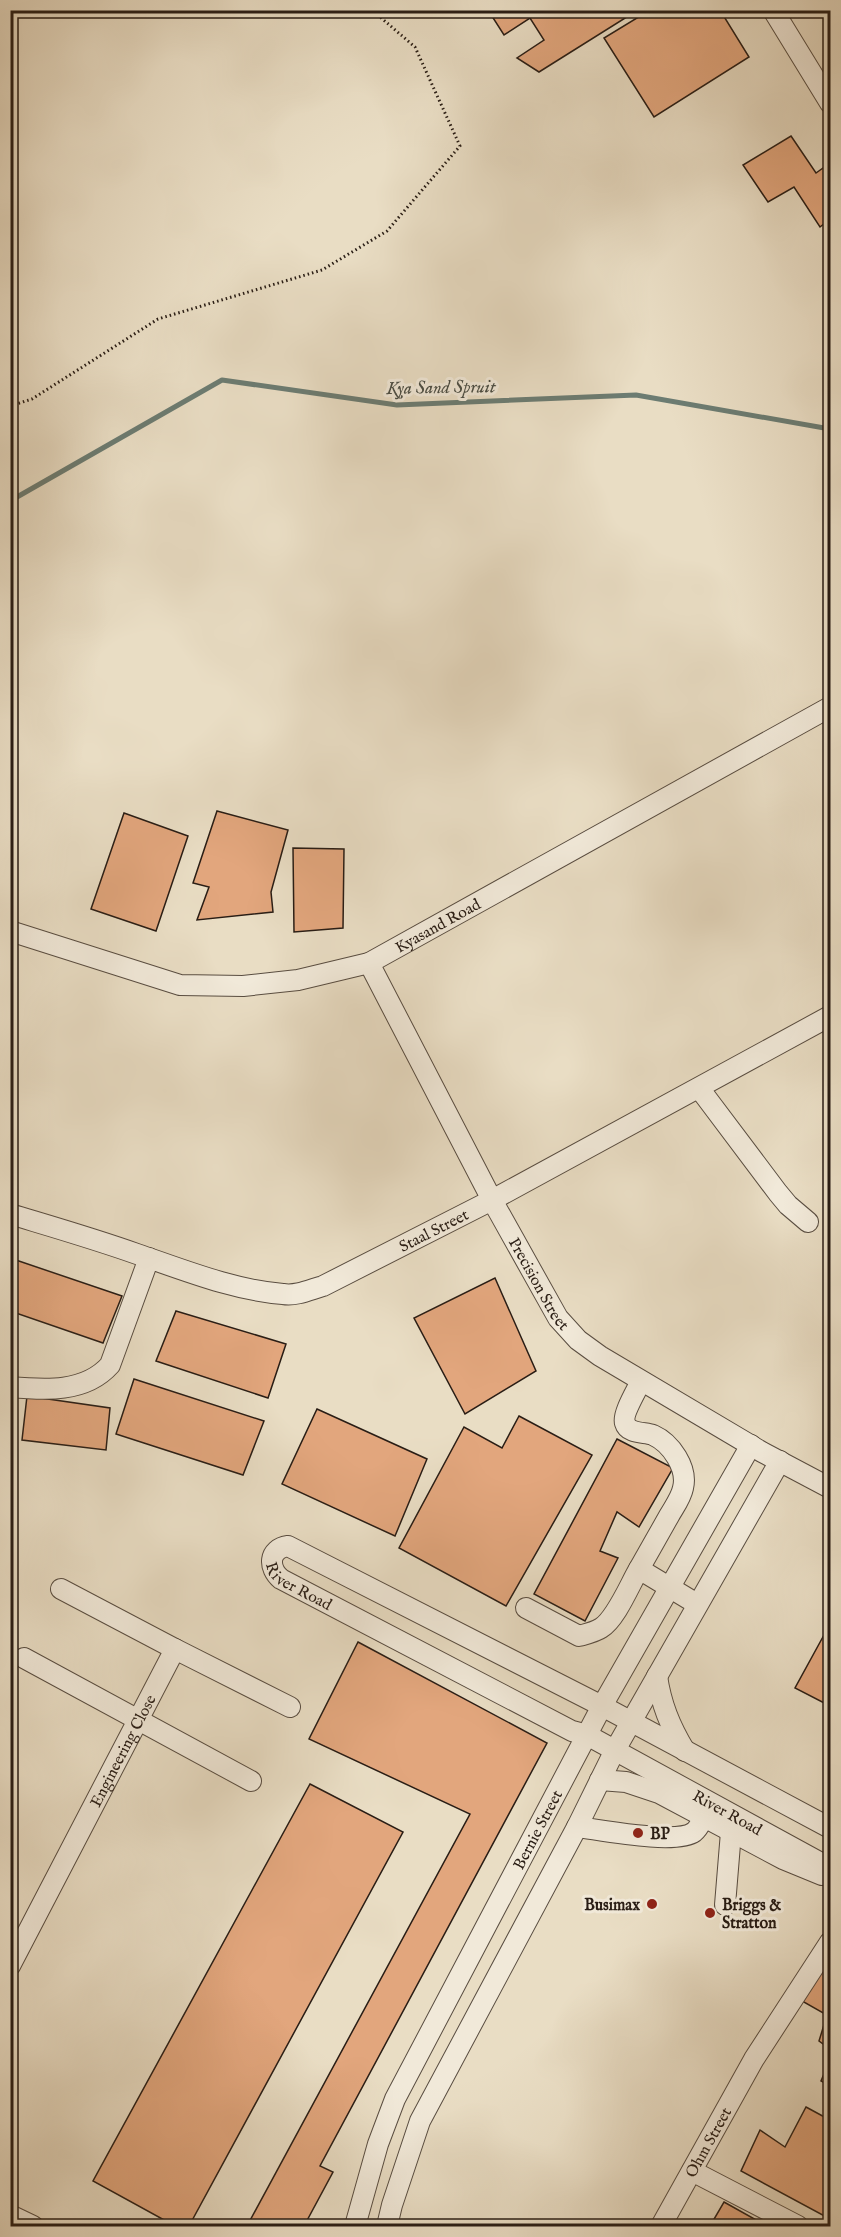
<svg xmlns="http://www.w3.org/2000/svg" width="841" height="2237" font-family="'IM FELL English',serif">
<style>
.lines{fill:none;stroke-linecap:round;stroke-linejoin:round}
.stream{stroke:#6c7c72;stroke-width:5}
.building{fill:#e2a67d;stroke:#291d15;stroke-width:1.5}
.minor-casing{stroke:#594d41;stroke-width:22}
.path{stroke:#291d15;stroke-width:3;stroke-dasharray:1.5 3;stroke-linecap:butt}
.minor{stroke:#f1e9d9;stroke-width:20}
.poi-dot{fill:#8f2418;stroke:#f1e9d9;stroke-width:2}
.labels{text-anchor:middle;stroke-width:6;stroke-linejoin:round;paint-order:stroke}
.street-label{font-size:16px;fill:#291d15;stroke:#f1e9d9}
.poi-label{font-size:16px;font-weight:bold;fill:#291d15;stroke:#f1e9d9;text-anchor:start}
.water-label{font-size:18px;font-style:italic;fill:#4a4d44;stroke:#f1e9d9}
</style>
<rect width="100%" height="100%" fill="#e9ddc4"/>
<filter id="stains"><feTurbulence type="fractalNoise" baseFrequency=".00333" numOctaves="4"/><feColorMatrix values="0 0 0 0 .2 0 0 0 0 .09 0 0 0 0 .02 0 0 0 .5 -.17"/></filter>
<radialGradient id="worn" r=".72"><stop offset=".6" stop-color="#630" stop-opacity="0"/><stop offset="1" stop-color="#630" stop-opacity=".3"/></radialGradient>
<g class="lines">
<!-- stream -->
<path class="stream" d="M10,501L222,380L397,405L636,395L830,429"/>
</g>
<!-- building -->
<g class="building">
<path d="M488,10H638L539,72L517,58L544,40L530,18L504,35Z"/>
<path d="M650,10H720L749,57L654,117L604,38Z"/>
<path d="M791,136L816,173L823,168L830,180V187L828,189L830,193V230L825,223L820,227L794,187L768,202L743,165Z"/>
<path d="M217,811L288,830L271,892L273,912L197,920L209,887L193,883Z"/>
<path d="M124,813L188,836L156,931L91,909Z"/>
<path d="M293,848L344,849L343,928L294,932Z"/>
<path d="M10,1258L122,1296L103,1343L10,1311Z"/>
<path d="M495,1278L536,1371L465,1414L414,1318Z"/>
<path d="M176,1311L286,1344L268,1398L156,1361Z"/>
<path d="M134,1379L264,1421L243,1475L116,1434Z"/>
<path d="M27,1396L110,1408L106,1450L22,1440Z"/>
<path d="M317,1409L427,1459L395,1536L282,1484Z"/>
<path d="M519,1416L592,1455L506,1606L399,1548L464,1427L502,1448Z"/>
<path d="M617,1439L673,1468L639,1527L617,1512L600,1551L618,1558L585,1621L534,1594Z"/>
<path d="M830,1624V1706L795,1688Z"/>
<path d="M358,1642L547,1743L320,2166L333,2172L304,2226H247L470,1814L309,1739Z"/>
<path d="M310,1784L403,1832L189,2226H175L93,2181Z"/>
<path d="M830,1950V2049L819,2041L827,2015L802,2001Z"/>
<path d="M830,2060V2086L821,2081Z"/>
<path d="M806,2107L830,2120V2219L741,2171L760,2130L785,2147Z"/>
<path d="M724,2202L767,2226H710Z"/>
</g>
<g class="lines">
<!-- minor casing -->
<g class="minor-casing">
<g id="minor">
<path d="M773,10L830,103"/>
<path id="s1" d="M10,931L180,985L243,986L298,980L369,963L830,707"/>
<path id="s2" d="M369,963L492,1200L558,1318L578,1340L600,1356L762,1452L830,1488"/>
<path d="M699,1088L778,1193L788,1205L808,1222"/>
<path id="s3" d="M10,1214C53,1227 95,1239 137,1254C184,1270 233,1290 283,1294C297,1296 309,1290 323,1286L492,1200L830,1016"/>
<path d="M10,1387C45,1390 85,1393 110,1365L149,1258"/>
<path d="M639,1569C649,1551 659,1534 669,1516C674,1507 681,1498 683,1488C688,1468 671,1443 653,1435C645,1432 628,1434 625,1423C622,1414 637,1390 641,1381"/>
<path d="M526,1608L579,1636C586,1634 595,1632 601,1628C616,1619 630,1584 639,1569L697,1604"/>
<path d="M175,1649L290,1707"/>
<path d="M24,1658L251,1781"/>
<path d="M657,1676C661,1704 670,1726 685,1751"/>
<path d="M600,1780L626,1782L659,1793L783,1859L822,1875"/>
<path d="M577,1827C601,1830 676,1845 694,1832C699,1828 701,1822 704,1817"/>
<path id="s4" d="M830,1828L602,1706L288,1546C268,1549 268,1568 281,1579L572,1731L587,1735L830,1868"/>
<path d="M725,1905L731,1832"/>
<path id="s5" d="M10,1966L175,1649L61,1589"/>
<path d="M692,2171L798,2226"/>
<path d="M10,2215L33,2226"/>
<path id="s6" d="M355,2226L378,2144L395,2099L602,1706L751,1445"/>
<path d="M387,2226L392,2205L420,2121L577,1827L615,1750L780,1461"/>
<path id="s7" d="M661,2226L754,2059L830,1942"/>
</g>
</g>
<!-- path -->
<path class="path" d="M10,406L32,399L158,319L322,270L387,231L460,146L415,47L372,10"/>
<!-- minor -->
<use href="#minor" class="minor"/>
</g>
<!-- markers -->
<g class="poi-dot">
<circle cx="638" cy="1833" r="6"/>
<circle cx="652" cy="1904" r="6"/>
<circle cx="710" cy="1913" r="6"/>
</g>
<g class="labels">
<!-- street labels -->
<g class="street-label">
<text dy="6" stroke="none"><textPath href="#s1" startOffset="448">Kyasand Road</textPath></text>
<text dy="6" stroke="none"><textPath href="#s3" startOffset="450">Staal Street</textPath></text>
<text dy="6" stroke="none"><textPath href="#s2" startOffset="363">Precision Street</textPath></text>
<text dy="6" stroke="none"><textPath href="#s4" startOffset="674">River Road</textPath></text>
<text dy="6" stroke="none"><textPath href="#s5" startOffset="243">Engineering Close</textPath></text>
<text dy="6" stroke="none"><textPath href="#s4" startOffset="1160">River Road</textPath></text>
<text dy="6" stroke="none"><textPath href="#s6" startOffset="438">Bernie Street</textPath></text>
<text dy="6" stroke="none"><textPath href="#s7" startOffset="96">Ohm Street</textPath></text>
</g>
<!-- poi labels -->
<g class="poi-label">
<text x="650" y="1839">BP</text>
<text x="640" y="1910" text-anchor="end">Busimax</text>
<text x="722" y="1910">Briggs &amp;<tspan x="722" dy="18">Stratton</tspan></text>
</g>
<!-- water labels -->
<g class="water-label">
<text transform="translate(441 387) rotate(-1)" y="6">Kya Sand Spruit</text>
</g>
</g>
<!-- margin -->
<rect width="841" height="2237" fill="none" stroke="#e9ddc4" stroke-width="36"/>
<rect x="12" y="12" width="817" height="2213" fill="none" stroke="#291d15" stroke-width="3"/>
<rect x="18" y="18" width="805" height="2201" fill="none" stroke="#291d15" stroke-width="1.5"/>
<rect width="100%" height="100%" filter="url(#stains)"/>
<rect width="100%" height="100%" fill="url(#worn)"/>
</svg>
